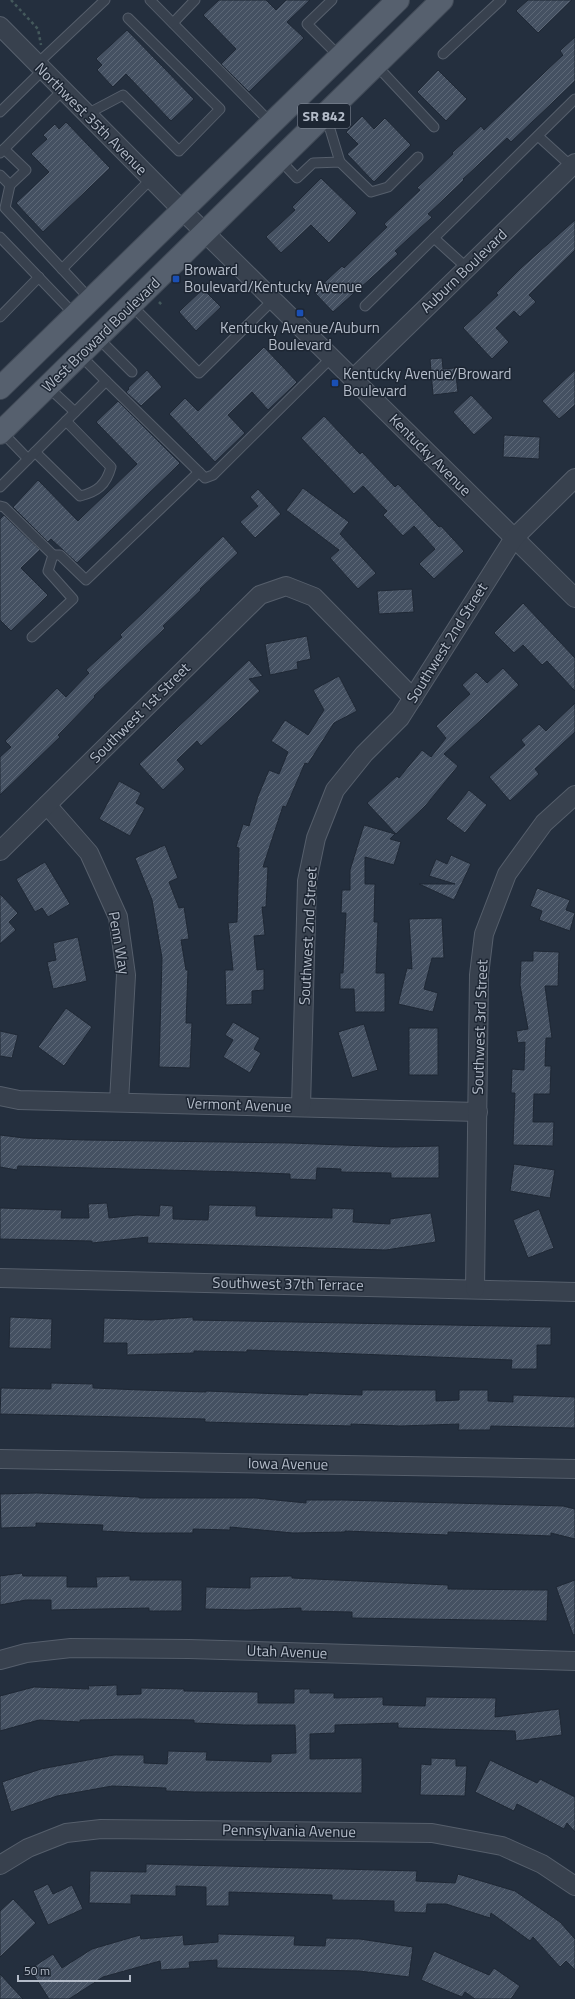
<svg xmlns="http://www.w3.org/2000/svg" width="575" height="1999" font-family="'Titillium Web',sans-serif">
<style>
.building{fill:url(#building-hatch);stroke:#1f2835}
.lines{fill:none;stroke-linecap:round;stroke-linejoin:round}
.lane-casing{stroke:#565f6c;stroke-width:11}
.street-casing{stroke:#565f6c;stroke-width:20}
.primary-casing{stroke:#414a57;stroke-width:24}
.path{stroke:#44595c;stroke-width:2.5;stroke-dasharray:3 3;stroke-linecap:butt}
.lane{stroke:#38414e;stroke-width:9}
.street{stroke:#38414e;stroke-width:18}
.primary{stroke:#56606e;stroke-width:22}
.transit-dot{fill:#1a4fb4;stroke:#1d2633;stroke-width:1.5}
.labels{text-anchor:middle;stroke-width:3;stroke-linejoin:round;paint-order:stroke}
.shield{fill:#1d2633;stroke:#878f9c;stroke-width:1}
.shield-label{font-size:14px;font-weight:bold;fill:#b4bcc9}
.street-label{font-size:15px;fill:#b4bcc9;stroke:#1d2633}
.poi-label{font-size:15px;fill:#b4bcc9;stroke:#1d2633;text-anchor:start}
</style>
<defs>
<pattern id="building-hatch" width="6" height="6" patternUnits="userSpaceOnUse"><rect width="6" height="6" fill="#455162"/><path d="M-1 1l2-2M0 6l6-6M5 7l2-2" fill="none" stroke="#5d6877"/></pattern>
</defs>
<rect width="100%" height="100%" fill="#242f3e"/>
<!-- building -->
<g class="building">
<path d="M219,0H266L276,10L286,0H310L287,22L304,38L249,92L221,64L236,49L203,15Z"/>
<path d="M528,0H572L538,33L516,11Z"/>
<path d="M127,30L194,99L171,121L126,74L113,87L97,70L102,65L96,59Z"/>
<path d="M575,37V81L511,142L507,138L463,179L464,180L428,214L432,217L395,251L398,254L333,312L314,292L342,266L344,268L387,227L384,224L420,190L417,188L453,154L452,153L481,126L484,130L563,55L560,51Z"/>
<path d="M438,70L467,99L446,121L417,92Z"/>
<path d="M362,116L374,129L385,118L411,145L374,182L347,154L358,144L346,132Z"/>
<path d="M66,122L110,168L43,232L16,203L49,172L31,154L47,139L43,135L55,124L59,129Z"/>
<path d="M321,178L357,213L329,243L311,225L281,253L266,237L295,210L292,207Z"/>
<path d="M575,220V250L529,295L536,302L520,317L514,311L496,328L509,342L492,359L463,328L498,295L496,293L521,268Z"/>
<path d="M203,289L221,307L196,331L179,312Z"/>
<path d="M264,347L297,382L268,410L252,392L228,415L245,433L215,462L169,414L185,398L198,411Z"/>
<path d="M442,358L443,369L455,368L458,392L433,395L430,359Z"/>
<path d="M147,370L162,387L141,406L126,392L129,389L128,388Z"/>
<path d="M575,370V405L559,419L542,401Z"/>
<path d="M471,395L493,418L474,435L453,412Z"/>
<path d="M118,401L180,463L77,563L51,539L48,542L13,507L38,480L78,521L137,464L96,422Z"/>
<path d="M324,416L360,454L362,452L395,487L398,484L439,527L441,526L464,551L434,579L419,564L435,549L414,526L403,536L383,515L387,511L363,486L354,494L301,438Z"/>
<path d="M504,435L540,437L539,459L503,457Z"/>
<path d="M303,488L349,522L340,534L376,573L358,589L330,558L339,550L286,510Z"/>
<path d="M258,489L281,514L255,538L240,522L258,506L250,497Z"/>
<path d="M4,515L40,550L21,568L48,595L11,631L0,620V519Z"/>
<path d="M223,536L238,553L200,589L201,590L163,626L165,628L94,696L95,697L58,735L60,737L0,795V757L11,747L5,741L57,688L66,697L89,673L86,670L122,637L120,635Z"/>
<path d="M412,589L414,612L379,614L377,591Z"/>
<path d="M523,603L575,658V691L547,661L542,665L523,645L514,653L494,633Z"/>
<path d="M307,636L311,659L297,662L298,669L270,675L265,644Z"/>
<path d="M249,660L263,676L249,679L260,691L201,746L197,741L177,760L185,769L163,790L139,764Z"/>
<path d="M503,668L519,685L444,754L458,766L426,805L396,834L367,803L397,776L399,778L422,750L431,757L446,738L436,726L470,694L462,685L476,672L487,683Z"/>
<path d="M339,676L357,711L334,723L308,764L305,763L286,807L283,806L263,867H268L266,907H262L265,935L254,936L257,970L264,969V990L252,991V1004L226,1005L225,970H233L228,923L237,922L239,848L236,847L243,824L249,826L258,796L269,770L279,774L288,752L271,741L285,720L308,735L324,710L313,690Z"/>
<path d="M575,703V732L535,769L539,774L510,801L489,777L525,745L521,740L539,724L546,731Z"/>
<path d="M119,781L141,793L136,803L145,808L130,836L99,819Z"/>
<path d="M469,790L487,805L465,833L446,819Z"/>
<path d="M364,825L395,834L390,839L401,842L394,865L365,857V884H375L374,922H378L376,973H385V1012H355L354,989H340V973H343L346,913H341L342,890H350V870Z"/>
<path d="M165,845L178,878L169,882L179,908L184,907L189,939L181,940L186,970H188L186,1023H192L190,1068L159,1067L162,958L152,900L135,858Z"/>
<path d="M451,855L471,864L454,900L419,884H455L429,876L436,859L447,864Z"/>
<path d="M45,862L70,904L48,917L42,908L35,912L16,879Z"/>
<path d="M537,888L570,900L566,910L575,913L570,931L539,920L542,911L530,906Z"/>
<path d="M0,894L18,913L9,922L16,930L0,944Z"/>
<path d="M442,918L444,958H432L424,989L438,993L433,1012L398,1004L407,968L412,969L409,919Z"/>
<path d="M78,937L87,981L53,989L47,962L56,960L53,943Z"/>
<path d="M533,951L559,952L558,986H545L552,1038H546L545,1066H551L550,1094H534L533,1122H554L553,1146L513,1145L515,1093H511L512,1069L524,1070L525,1042L518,1043L516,1031L528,1029L520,985L521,961H533Z"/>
<path d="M66,1008L92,1027L64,1066L38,1047Z"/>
<path d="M233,1022L260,1038L254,1049L261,1053L250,1073L223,1057L233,1040L225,1035Z"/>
<path d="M364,1024L378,1070L352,1078L338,1032Z"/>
<rect x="409" y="1028" width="29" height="47"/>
<path d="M0,1031L18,1035L12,1058L0,1056Z"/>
<path d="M0,1135L24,1138L86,1140L291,1143L394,1147L439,1146V1178H391V1173L341,1172V1169L317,1168L316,1180L290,1179V1174L239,1172L18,1166L17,1170L0,1167Z"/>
<path d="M514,1164L555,1170L550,1198L510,1191Z"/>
<path d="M107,1203L109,1218L137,1215L159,1216L160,1205L173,1206V1219L208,1220L209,1205L256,1206V1216L332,1218V1208L354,1209L353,1222L390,1224V1219L431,1213L436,1242L386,1250L147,1243L148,1237L92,1243V1241L0,1239V1208L62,1210L61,1218H89L88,1204Z"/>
<path d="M539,1209L554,1248L528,1258L513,1220Z"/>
<path d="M10,1317L52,1319L51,1349L9,1348Z"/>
<path d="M193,1317V1320L551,1327V1345H537V1369H511L512,1360L306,1352L247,1350V1352L194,1351V1353L127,1355V1343H103L104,1318L151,1320Z"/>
<path d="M51,1383L93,1384V1388L141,1390L206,1392V1391L308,1395V1393L362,1395V1390H436V1401L459,1400V1390H488V1401L513,1402V1395L575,1397V1428L491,1426L490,1430H458L459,1424L401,1426L351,1424V1426L205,1422V1419L0,1414L1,1388L51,1389Z"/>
<path d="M37,1493L139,1497V1498H256L306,1503V1500H343L563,1506L575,1509V1539L551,1533V1536L448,1532V1535L345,1531V1532L293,1533L230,1527V1530L193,1529V1533H142L102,1531L103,1525L36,1523V1527L1,1528L0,1494Z"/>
<path d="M22,1573L23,1576H67V1587H97L96,1577L130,1576V1580H182V1611H149V1608L51,1610V1600H26L0,1605V1576Z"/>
<path d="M292,1576V1578L448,1585V1589L548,1590L547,1621L352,1618V1612L301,1611V1608L247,1610L205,1609L206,1587L250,1588V1577Z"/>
<path d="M575,1580V1634L573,1635L556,1587Z"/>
<path d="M117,1685V1695L141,1694V1688L184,1689V1691L258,1692V1703H294V1689H310V1693H334V1698L383,1697V1705L425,1706L426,1697L496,1698L495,1717L559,1709L562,1735L516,1741L515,1731L398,1728V1723L335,1725V1733L310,1734V1759L362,1758V1793L195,1792L166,1791V1788L112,1786L57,1796L11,1812L2,1782L41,1769L114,1755H144V1763L167,1764L168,1751L207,1752L206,1760L271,1762V1754L296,1753L295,1725H244L194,1723V1720L141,1719L80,1720V1722L39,1720L0,1731V1696L34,1687L89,1689L88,1686Z"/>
<path d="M431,1758L456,1759V1766H467L465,1796L420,1795L421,1764L431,1765Z"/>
<path d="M490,1760L537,1783L540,1779L575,1797V1832L567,1823L564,1829L517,1804L514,1811L475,1792Z"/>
<path d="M146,1864L417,1871L416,1881L455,1883L458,1874L515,1891L560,1922L575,1939V1970L566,1961L560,1967L533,1937L530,1941L491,1913L490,1918L446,1904H427L426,1913L394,1912V1901L332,1900V1895L229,1892V1906H206V1887L176,1886V1896L131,1895V1904L89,1903L90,1871L146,1872Z"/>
<path d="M48,1884L53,1894L72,1885L83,1909L48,1925L33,1891Z"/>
<path d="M13,1899L36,1923L0,1957V1911Z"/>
<path d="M218,1934L295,1936L294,1945L325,1946L326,1938L360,1939L413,1947L409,1977L359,1971L217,1968V1960L189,1962L190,1968L161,1970L160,1961L103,1977L69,1999H49L30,1969L53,1954L62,1968L92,1949L140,1935L141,1939L183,1935L184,1945L218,1942Z"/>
<path d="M434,1951L489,1975L494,1968L520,1986L511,1999H475L465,1992L462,1997L421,1980Z"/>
<path d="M0,1974L23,1999H0Z"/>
</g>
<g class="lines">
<!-- lane casing -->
<g class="lane-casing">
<g id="lane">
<path d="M150,0L272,124"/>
<path d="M332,0L307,24L340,57"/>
<path d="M173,23L195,0"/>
<path d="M443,54L501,0"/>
<path d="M37,64L105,0"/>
<path d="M376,65L434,127"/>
<path d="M0,112L43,70"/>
<path d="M87,114L123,95L179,151L220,109L128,18"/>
<path d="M326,116L340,162"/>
<path d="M538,136L571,166"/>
<path d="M4,149L26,170L10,185"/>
<path d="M0,153L63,90"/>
<path d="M280,160L297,178L313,163L340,162L371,192L388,187L418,157"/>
<path d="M0,175L10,185L5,208L91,300"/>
<path d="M0,237L75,315"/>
<path d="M434,238L467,268"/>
<path d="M62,269L151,179"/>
<path d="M131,305L199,373L273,300"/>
<path d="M365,306L575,99"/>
<path d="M0,317L39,277"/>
<path d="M98,338L132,372"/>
<path d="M106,381L205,478L213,475L332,357"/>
<path d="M48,387L75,412"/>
<path d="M2,432L28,459"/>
<path d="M35,452L80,496C97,492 106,485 111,467L66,421"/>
<path d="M0,487L106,381L80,355"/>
<path d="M0,506L4,507L53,555L48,571L73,599L32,637"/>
<path d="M53,555H60L86,580L199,472"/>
</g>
</g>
<!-- street casing -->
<g class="street-casing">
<g id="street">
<path d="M0,26L183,211L575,598"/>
<path d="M353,379L575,163"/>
<path d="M47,805L89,853L118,917L126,975L119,1102"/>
<path d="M0,851L260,595L286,586L314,597L413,698"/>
<path d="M0,1096L19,1100L478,1112"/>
<path d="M301,1107L307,881L316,838L335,790L364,754L400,718L514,538L575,478"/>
<path d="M0,1278L575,1292"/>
<path d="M475,1289L479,975L484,934L507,874L544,823L575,795"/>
<path d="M0,1459L575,1469"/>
<path d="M0,1660L26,1653L71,1648L189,1649L575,1661"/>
<path d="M0,1865L28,1848L66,1833L101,1829L432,1833L502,1846L542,1864L575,1886"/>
</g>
</g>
<!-- primary casing -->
<g class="primary-casing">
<g id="primary">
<path d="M0,388L398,0"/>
<path d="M0,433L442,0"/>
</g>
</g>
<!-- path -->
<g class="path">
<path d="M11,0L38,29L41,45"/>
<path d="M159,302L163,306"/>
</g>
<!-- lane -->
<use href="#lane" class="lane"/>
<!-- street -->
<use href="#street" class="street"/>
<!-- primary -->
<use href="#primary" class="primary"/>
</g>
<!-- markers -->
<g class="transit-dot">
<rect x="172" y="275" width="8" height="8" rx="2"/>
<rect x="296" y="309" width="8" height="8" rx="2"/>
<rect x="331" y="379" width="8" height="8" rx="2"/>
</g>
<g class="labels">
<!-- shield labels -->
<rect class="shield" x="298" y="104" width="52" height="24" rx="3"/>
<g class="shield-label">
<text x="324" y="121">SR 842</text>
</g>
<!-- street labels -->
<g class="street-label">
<text transform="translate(91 119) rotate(45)" y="5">Northwest 35th Avenue</text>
<text transform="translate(464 271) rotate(-44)" y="5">Auburn Boulevard</text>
<text transform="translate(101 335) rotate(-44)" y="5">West Broward Boulevard</text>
<text transform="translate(430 455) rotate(45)" y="5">Kentucky Avenue</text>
<text transform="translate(447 643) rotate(-58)" y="5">Southwest 2nd Street</text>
<text transform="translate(140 713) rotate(-45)" y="5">Southwest 1st Street</text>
<text transform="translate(308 936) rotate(-87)" y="5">Southwest 2nd Street</text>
<text transform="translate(119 943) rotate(80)" y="5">Penn Way</text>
<text transform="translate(480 1027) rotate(-88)" y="5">Southwest 3rd Street</text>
<text transform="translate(239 1105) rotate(2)" y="5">Vermont Avenue</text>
<text transform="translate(288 1284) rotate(1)" y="5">Southwest 37th Terrace</text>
<text transform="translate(288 1464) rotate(1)" y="5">Iowa Avenue</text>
<text transform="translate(287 1652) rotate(2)" y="5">Utah Avenue</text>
<text transform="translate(289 1831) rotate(1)" y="5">Pennsylvania Avenue</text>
</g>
<!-- poi labels -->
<g class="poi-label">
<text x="184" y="275">Broward<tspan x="184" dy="17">Boulevard/Kentucky Avenue</tspan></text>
<text x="300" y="333" text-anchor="middle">Kentucky Avenue/Auburn<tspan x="300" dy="17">Boulevard</tspan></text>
<text x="343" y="379">Kentucky Avenue/Broward<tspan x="343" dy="17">Boulevard</tspan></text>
</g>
</g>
<!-- scale -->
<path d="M18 1975v6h112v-6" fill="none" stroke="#b4bcc9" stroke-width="2"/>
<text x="24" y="1975" font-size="12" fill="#b4bcc9" stroke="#1d2633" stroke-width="3" paint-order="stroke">50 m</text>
</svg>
